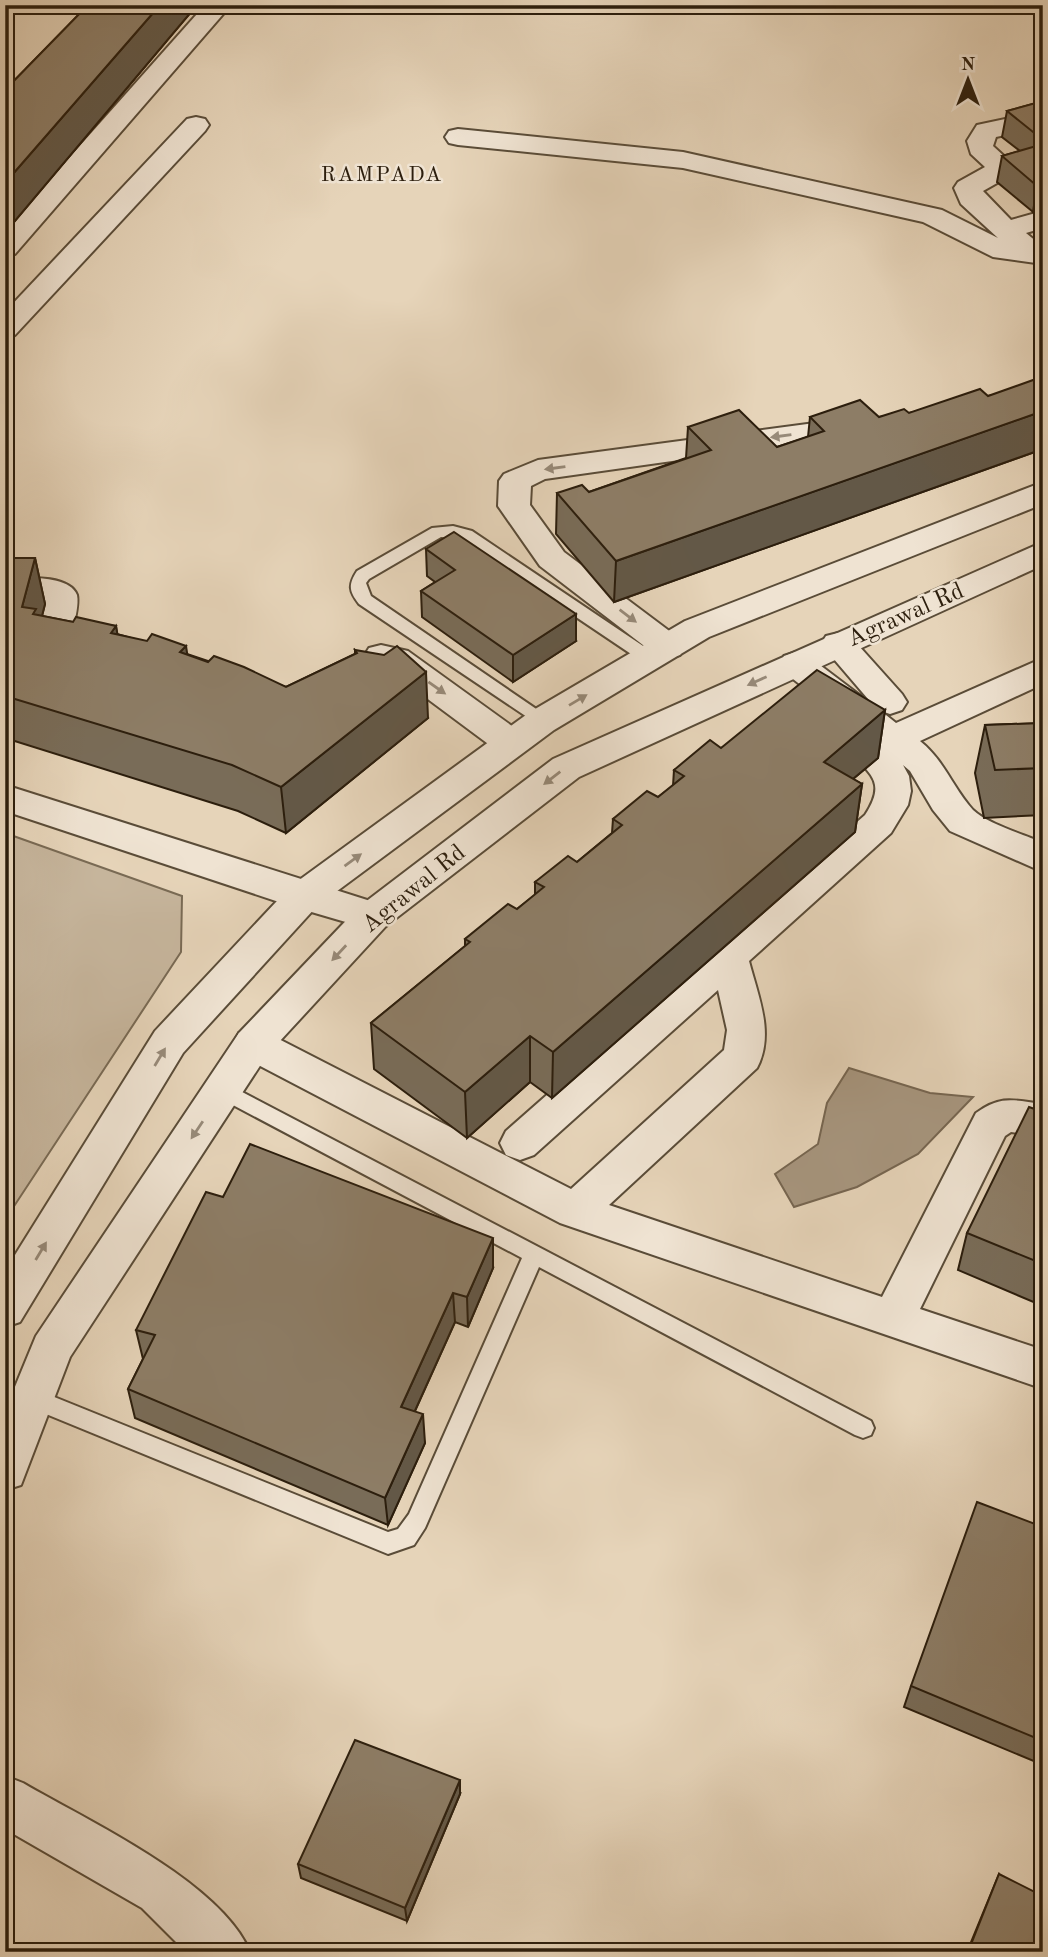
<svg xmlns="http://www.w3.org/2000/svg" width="1048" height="1957" font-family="'Old Standard TT',serif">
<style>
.green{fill:#c6b59c;stroke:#796a54;stroke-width:2}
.water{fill:#a7967f;stroke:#766651;stroke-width:2}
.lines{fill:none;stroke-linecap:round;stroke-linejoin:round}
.service-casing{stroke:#5a4c38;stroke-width:4}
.minor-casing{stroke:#5a4c38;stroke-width:4}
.tertiary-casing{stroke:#5a4c38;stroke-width:4}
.service{fill:#efe3d2;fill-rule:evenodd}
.minor{fill:#efe3d2;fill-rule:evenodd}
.tertiary{fill:#efe3d2;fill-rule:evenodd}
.wall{fill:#796c58;stroke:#2c1e0d;stroke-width:2}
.shaded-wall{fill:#635847;stroke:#2c1e0d;stroke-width:2}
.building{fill:#8d7d66;stroke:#2c1e0d;stroke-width:2}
.oneway{fill:#978a79}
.labels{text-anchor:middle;stroke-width:5;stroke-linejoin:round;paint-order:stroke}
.far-neighbourhood-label{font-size:21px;letter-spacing:2px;fill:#2c1e0d;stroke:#efe3d2}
.street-label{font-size:24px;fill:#2c1e0d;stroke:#efe3d2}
</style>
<rect width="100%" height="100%" fill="#e6d4b9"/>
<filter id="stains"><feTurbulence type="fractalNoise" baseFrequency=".00286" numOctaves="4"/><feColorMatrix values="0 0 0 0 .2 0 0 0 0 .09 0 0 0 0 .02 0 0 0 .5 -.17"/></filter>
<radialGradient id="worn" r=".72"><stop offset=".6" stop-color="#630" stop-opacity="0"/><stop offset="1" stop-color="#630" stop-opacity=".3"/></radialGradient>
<!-- green -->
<path class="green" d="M5,833L182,896L181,952L5,1220Z"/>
<!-- water -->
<path class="water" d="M849,1068L930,1093L973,1097L918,1154L857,1187L794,1207L775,1174L818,1144L827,1103Z"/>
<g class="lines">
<!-- service casing -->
<g class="service-casing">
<g id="service">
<path d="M453,526L472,531L655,654L657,658L655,662H643L460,539L441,537L369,579L366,583L371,596L548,717L551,721L548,725L542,727L359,604C349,591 348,585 357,571L432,528Z"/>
<path d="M223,1082L871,1421L874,1428L871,1435L863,1438L855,1435L539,1267L425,1528L414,1545L388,1554L24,1405L21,1398L24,1391L32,1388L388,1532L398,1529L409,1514L522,1258L216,1096L213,1090L216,1084Z"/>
</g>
</g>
<!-- minor casing -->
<g class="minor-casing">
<g id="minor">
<path d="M205,5H231L15,254L5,256V230Z"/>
<path d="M1043,111V127L996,137L993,146L1017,168L1013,174L983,191L1011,220L1043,211V228L1026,233L1043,247V264L993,257L923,222L683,168L458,145L449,143L445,137L449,131L458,129L683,152L942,210L998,238L961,204L954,188L958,182L985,167L971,154L967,141L977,125Z"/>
<path d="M196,117L205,119L209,125L205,131L15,335L5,338V312L187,119Z"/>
<path d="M860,417L871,419L875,426L871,433L545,479L531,486L530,505L564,552L680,639L685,647L680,655L668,658L656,655L540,566L498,506L499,481L504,474L538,460Z"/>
<path d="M5,578C23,578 69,574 77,595C79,604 75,619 73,628L105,639L110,647L105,655C85,661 50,651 39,633L44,601L5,600Z"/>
<path d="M838,633L850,636L902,694L907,702L902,710L890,714L881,711L896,723L1043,658V684L920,741C944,760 953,788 973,810C986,823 1025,835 1043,843V872L950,831L933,810L910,771L903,765L909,776L911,791L908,805L891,833L749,961C758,996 775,1034 757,1068L609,1205L882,1297L976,1113C1001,1095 1013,1100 1043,1104V1136L1011,1132L1005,1136L920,1309L1043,1350L1041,1388L560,1223L239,1055L233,1044L239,1033L253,1029L267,1033L571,1189L724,1050L727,1030L718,990L534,1155L520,1160L506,1155L500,1143L506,1131L865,815C889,778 866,775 849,747L855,738L865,735L784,672L779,664L784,656L796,652L808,656L874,706L821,644L826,636Z"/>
<path d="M381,645L408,651L523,734L529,743L523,752L511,755L499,752L386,668L369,664L364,656L369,648Z"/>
<path d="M5,785L386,906L392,916L386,926L373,930L291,906L5,811Z"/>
<path d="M5,1776L23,1783C88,1821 221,1882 250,1952H186L142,1908L5,1829Z"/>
</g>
</g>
<!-- tertiary casing -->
<g class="tertiary-casing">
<g id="tertiary">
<path d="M1043,482V504L709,637L554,730L317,906L183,1053L20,1322L5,1327V1271L155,1031L291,886L530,712L685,621Z"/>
<path d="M1043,542V565L579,777L386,926L267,1055L70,1357L21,1485L5,1490V1411L36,1336L239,1033L360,906L553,759Z"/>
</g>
</g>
<!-- service -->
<use href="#service" class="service"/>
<!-- minor -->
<use href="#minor" class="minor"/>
<!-- tertiary -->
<use href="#tertiary" class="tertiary"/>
</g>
<!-- wall -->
<g class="wall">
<path d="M88,5H197L9,228L5,227V90Z"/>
<path d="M1043,101V209L1033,212L997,182L1002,156L1020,151L1002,137L1007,111Z"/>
<path d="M1043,385V449L614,602L556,534L557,493L589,492L686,458L688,427L777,447L808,437L810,417H879L909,413L988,396Z"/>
<path d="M426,549L576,641L513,682L422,617L421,591L435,582L427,576Z"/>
<path d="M5,558H35L45,604L42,616L73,622L116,626L117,634L187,654L286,687L355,654V650L428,718L286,833L238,811L5,738Z"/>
<path d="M885,710L878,758L853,779L862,784L855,832L552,1098L530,1082L467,1138L374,1069L371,1023L465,946V939L517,909L535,895V882L577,862L612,833L613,819L658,797L673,786L674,770L721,748Z"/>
<path d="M1043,723V815L984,818L975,773L985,725Z"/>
<path d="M1043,1112V1306L958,1270L967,1233Z"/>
<path d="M493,1268L468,1327L455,1322L415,1411L425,1443L388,1525L135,1418L128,1389L143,1359L136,1330Z"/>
<path d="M1043,1527V1747L1036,1762L904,1707L911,1686Z"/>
<path d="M460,1794L407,1921L301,1878L298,1864Z"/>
<path d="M999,1874L1043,1952H967Z"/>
</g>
<!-- shaded-wall -->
<g class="shaded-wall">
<path d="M160,5H197L9,228L5,211V183Z"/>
<path d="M1043,185V209L1033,212L1037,186Z"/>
<path d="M1043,411V449L614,602L616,561Z"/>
<path d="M35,558L45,604L40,624L22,607Z"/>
<path d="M576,614V641L513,682V655Z"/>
<path d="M116,626L124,672L111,633Z"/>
<path d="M186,646L193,692L180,652Z"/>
<path d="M426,672L428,718L286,833L281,787Z"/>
<path d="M885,710L878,758L817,809L824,762Z"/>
<path d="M862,784L855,832L552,1098L553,1052Z"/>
<path d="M530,1036V1082L467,1138L465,1092Z"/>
<path d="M493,1238V1268L468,1327L467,1297Z"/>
<path d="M453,1293L455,1322L404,1435L401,1407Z"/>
<path d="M423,1414L425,1443L388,1525L385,1498Z"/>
<path d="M460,1780V1794L407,1921L405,1908Z"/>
</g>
<!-- building -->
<g class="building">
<path d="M88,5H160L5,183V90Z"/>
<path d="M1043,101V140L1007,111Z"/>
<path d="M1043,144V185L1037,186L1002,156Z"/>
<path d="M1036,379L1043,385V411L616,561L557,493L582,485L589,492L711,450L688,427L739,410L777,447L824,431L810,417L860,400L879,417L904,409L909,413L980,389L988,396Z"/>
<path d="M454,532L576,614L513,655L421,591L455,570L426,549Z"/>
<path d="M5,558H35L22,607L36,609L33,614L73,622L76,617L116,626L111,633L147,641L152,634L186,646L180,652L208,662L214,656L244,667L286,687L357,653L355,650L384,655L397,646L426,672L281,787L232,765L5,696Z"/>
<path d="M817,670L885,710L824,762L862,784L553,1052L530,1036L465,1092L371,1023L470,942L465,939L508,904L517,909L544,887L535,882L568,856L577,862L622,825L613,819L647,791L658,797L684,776L674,770L710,740L721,748Z"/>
<path d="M1043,723V768L995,770L985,725Z"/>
<path d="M1029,1107L1043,1112V1264L967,1233Z"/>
<path d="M250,1144L493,1238L467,1297L453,1293L401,1407L423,1414L385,1498L128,1389L155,1335L136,1330L206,1192L223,1197Z"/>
<path d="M977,1502L1043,1527V1741L911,1686Z"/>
<path d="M355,1740L460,1780L405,1908L298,1864Z"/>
<path d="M999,1874L1043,1896V1952H968Z"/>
</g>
<!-- one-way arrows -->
<defs><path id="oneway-solid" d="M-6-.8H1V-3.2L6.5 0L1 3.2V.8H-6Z" transform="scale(1.75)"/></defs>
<g class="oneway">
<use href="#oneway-solid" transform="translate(781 436) rotate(172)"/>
<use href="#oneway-solid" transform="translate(555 468) rotate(172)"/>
<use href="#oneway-solid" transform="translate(628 616) rotate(37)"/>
<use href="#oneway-solid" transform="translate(757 681) rotate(156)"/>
<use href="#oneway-solid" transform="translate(437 688) rotate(35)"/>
<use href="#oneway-solid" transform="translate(578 700) rotate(-31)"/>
<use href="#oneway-solid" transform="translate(552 778) rotate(142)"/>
<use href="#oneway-solid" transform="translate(353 860) rotate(-36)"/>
<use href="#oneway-solid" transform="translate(339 953) rotate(133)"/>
<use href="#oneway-solid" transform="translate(160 1057) rotate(-59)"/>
<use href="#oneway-solid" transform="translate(197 1130) rotate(124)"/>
<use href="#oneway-solid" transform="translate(41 1251) rotate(-59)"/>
</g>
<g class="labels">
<!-- far-neighbourhood labels -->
<g class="far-neighbourhood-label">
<text x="382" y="181">RAMPADA</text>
</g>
<!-- street labels -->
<g class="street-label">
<text transform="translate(905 614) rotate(-24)" y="8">Agrawal Rd</text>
<text transform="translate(413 888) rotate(-39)" y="8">Agrawal Rd</text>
</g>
</g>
<!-- margin -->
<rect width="1048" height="1957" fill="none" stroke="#e6d4b9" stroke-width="28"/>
<rect x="7" y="7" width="1034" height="1943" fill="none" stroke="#2c1e0d" stroke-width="3.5"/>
<rect x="14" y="14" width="1020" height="1929" fill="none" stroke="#2c1e0d" stroke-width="2"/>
<!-- north arrow -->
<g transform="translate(968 80)" stroke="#efe3d2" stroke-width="5" paint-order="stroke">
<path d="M0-5L12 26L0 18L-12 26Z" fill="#2c1e0d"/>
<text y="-10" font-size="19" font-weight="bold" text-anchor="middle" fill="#2c1e0d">N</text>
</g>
<rect width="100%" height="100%" filter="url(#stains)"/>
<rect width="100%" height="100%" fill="url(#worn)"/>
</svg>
